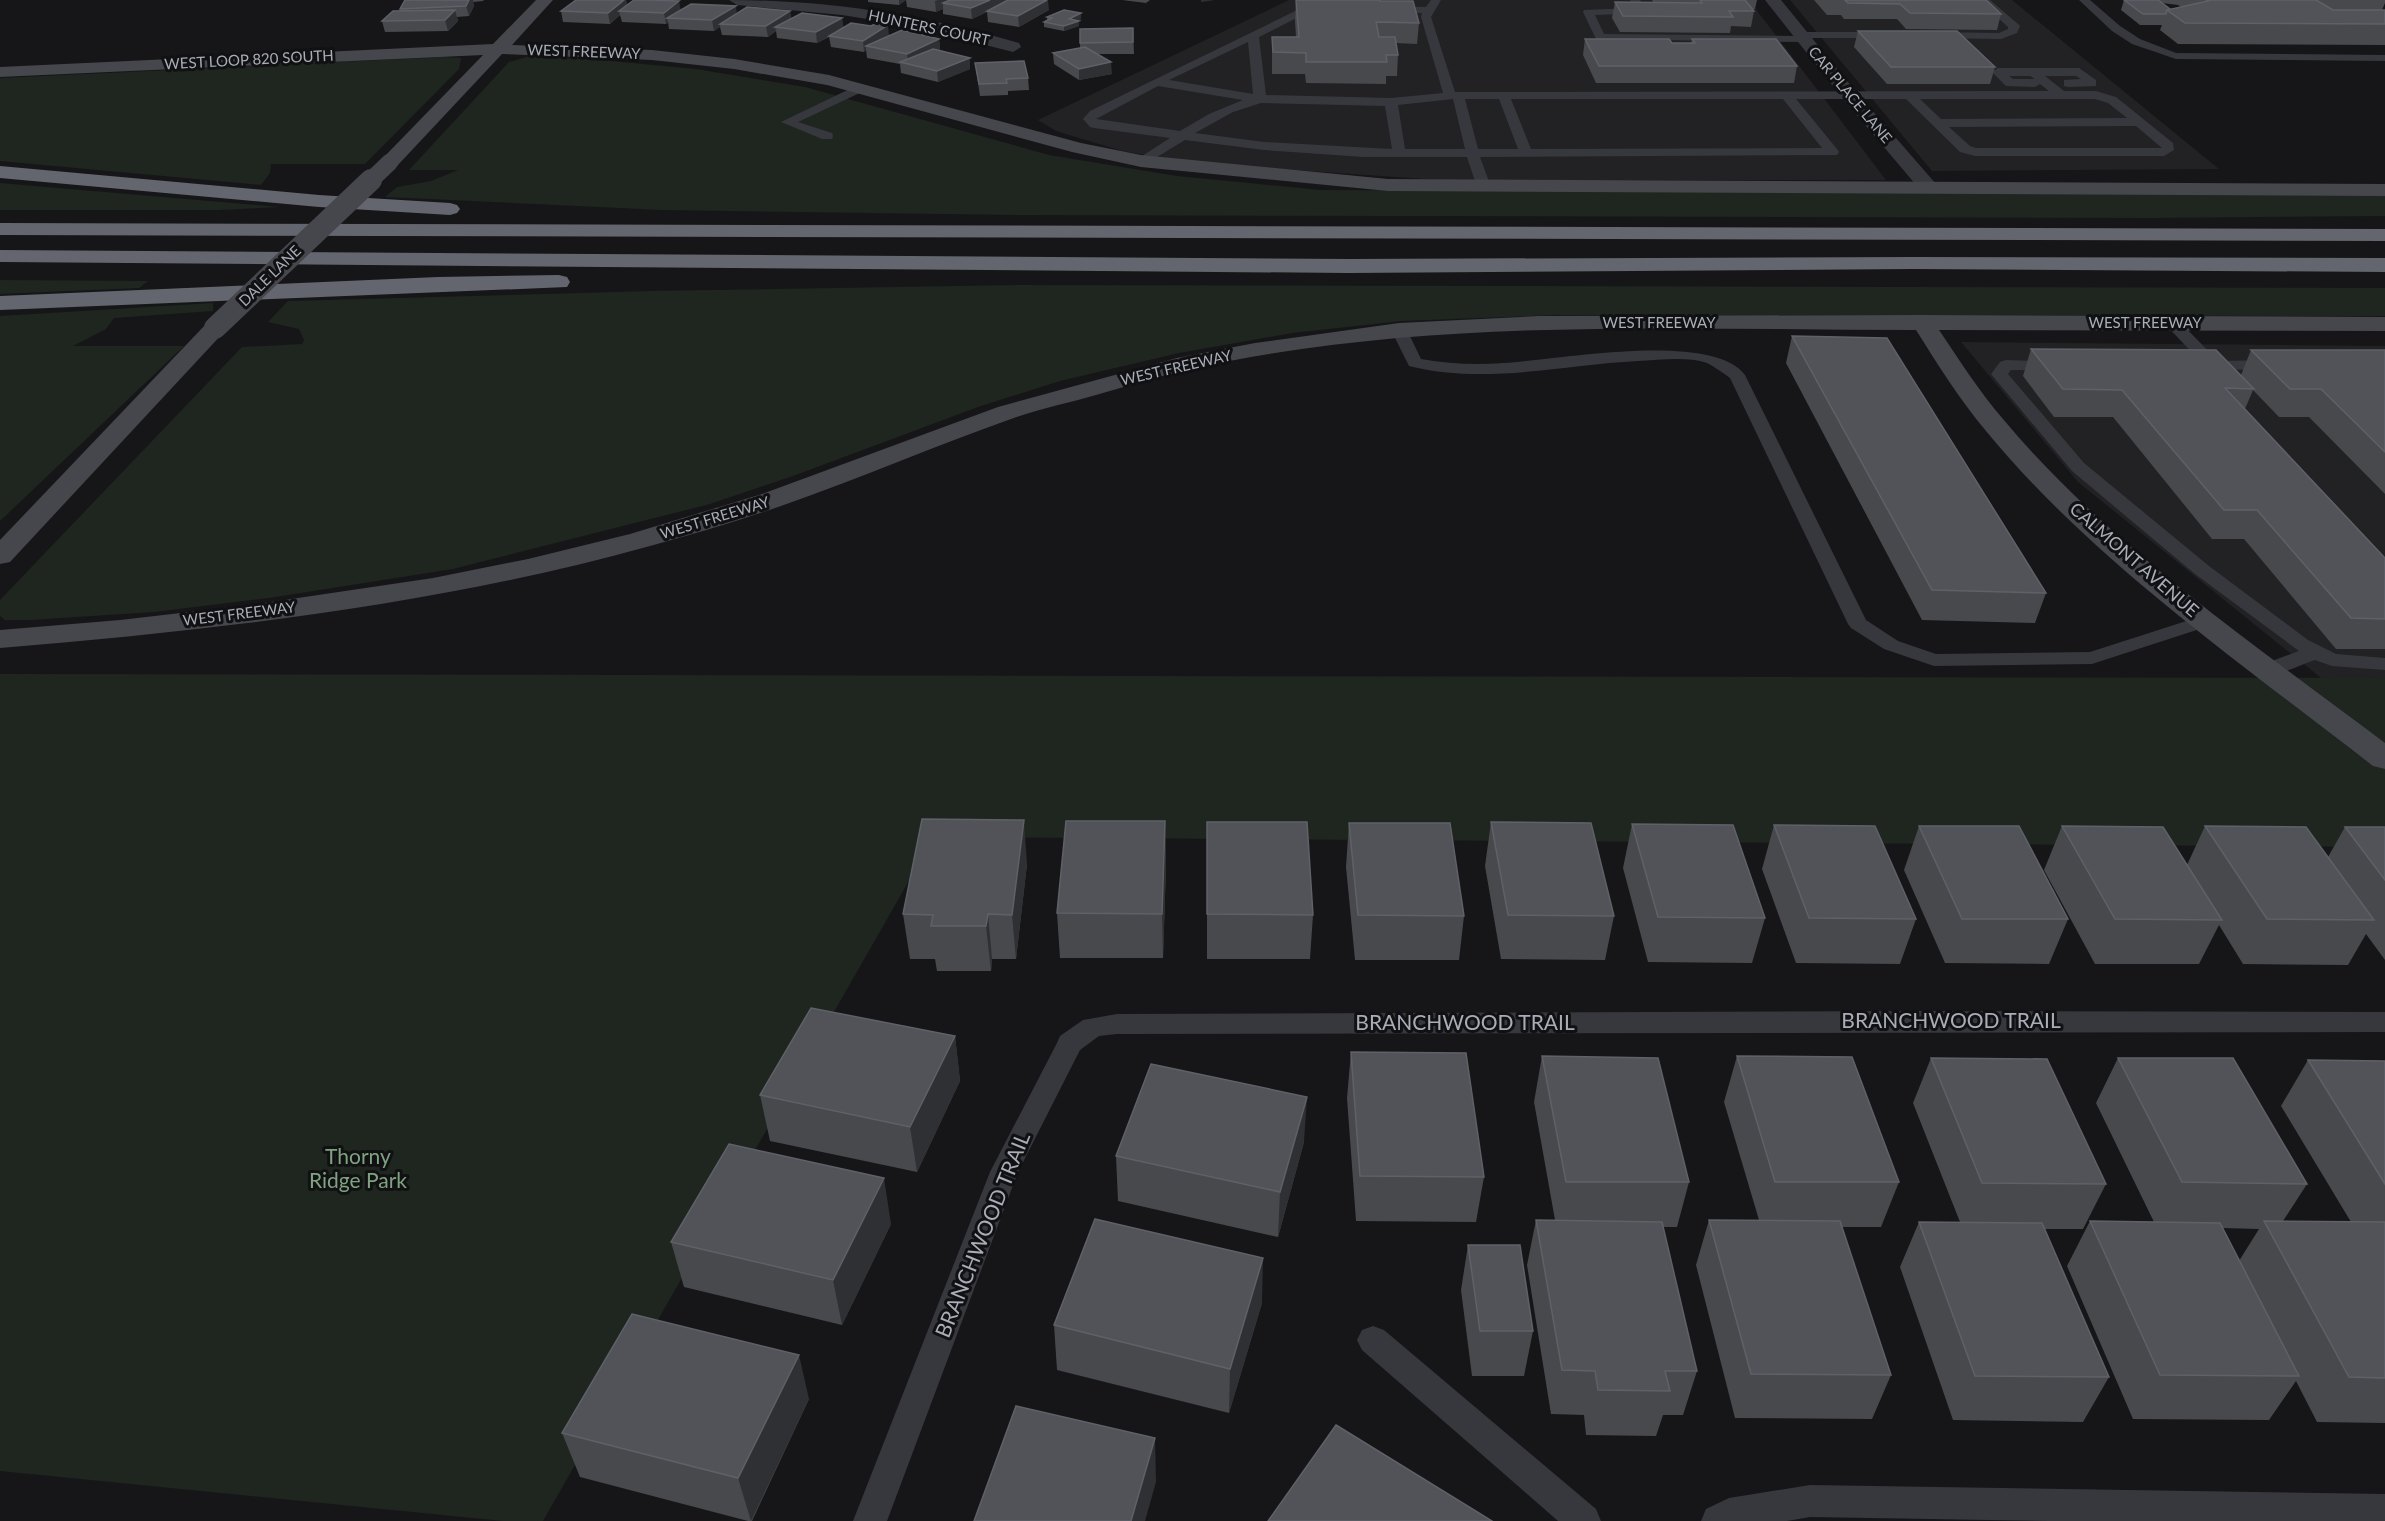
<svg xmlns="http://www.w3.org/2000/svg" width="2385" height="1521" font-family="Lato,sans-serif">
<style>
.built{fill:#222225}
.green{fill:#1e261f}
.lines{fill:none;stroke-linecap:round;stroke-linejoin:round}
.lane{fill:#37383d;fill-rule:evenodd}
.street{fill:#37383d;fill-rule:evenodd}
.secondary{fill:#45474d;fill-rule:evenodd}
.highway{fill:#63666e;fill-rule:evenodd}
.secondary-bridge-far1{stroke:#45474d;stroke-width:17}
.secondary-bridge{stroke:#45474d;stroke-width:22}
.wall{fill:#47494d;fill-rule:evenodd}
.shaded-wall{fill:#2f3033}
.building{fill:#525359;stroke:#5f6168;stroke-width:1.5}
.labels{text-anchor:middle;stroke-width:6;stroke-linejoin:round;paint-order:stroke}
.far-street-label{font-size:15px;fill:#a8adb8;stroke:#111113}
.street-label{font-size:18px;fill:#a8adb8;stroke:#111113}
.near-street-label{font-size:21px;fill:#a8adb8;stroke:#111113}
.near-park-label{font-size:21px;fill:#7fa381;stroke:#111113}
</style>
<rect width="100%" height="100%" fill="#161618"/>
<!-- built -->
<g class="built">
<path d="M1289,0H1749L1886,180H1439L1197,163L1122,151L1056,131L1038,120Z"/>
<path d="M1790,0H2012L2219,169L1932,171Z"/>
<path d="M1961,342L2385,346V678H2321L2078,482Z"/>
</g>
<!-- green -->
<g class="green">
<path d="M445,57L461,58L459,69L365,164H271L270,173L261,185L0,161V78Z"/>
<path d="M527,57L590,59L696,69L805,87L1049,155L1177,176L1320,190L2385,195V216L2153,218L1015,215L662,210L385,197L397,187L431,181L458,170H409L509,62Z"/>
<path d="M0,183L280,207L219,210H0Z"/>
<path d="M0,280L148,281L139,288L0,294Z"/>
<path d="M1014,285L2385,288V316L1556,315L1402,321L1292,333L1179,353L1060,381L978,407L793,476L710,504L453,569L269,598L154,612L30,620H5L0,616V600L242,347L302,344L304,340L299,329L268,322L288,301L651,291Z"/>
<path d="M213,303V311L114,318L106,329L73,346H184L0,521V316Z"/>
<path d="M0,674L2385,678V847L934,837L543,1521H503L0,1471Z"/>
</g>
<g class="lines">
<!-- lane -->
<g class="lane">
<path d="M1318,0H1332L1259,37L1266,95L1391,98L1443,93L1421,17L1422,13L1384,12L1379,9L1384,6L1426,7L1431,0H1441L1431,17L1455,92L2049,91L2040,84L2035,87L2006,86L1992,72L1998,68H2079L2096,80V86L2068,87L2064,86V80L2081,79L2076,76H2045L2064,91H2096L2116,97L2173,143L2174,150L2164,156H1975L1960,152L1906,99H1796L1837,149L1839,152L1837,155L1480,157L1491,187L1484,191L1477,187L1467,157H1363L1264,150L1185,140L1144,165L1139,164L1137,161L1139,158L1170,138L1094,128L1090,127L1083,119L1090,111ZM1248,42L1253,94L1169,80ZM2009,76H2030L2035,79H2013ZM1158,86L1243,100L1209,114L1180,131L1096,119ZM1453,99L1465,149H1405L1398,105ZM1465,99H1499L1518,149H1478ZM1511,99H1783L1822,148L1531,149ZM1920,99H2095L2108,103L2127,118L1941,119ZM1261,103L1385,106L1392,149L1264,142L1195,133L1233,112ZM2136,126L2162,148H1976L1970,146L1949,127Z"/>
<path d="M1630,0H1640L1647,11L1646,13L1595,15L1604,34L1796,36L1801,32H1886L1892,35L1886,38H1809L1804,42L1596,39L1583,12L1584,10L1635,8Z"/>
<path d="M1979,0H1990L2018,24L2020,26L2017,33L2001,39L1931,38L1925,35L1931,32L1999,33L2008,29V27Z"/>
<path d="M2079,0H2090L2120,26L2140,39L2176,53L2385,55V61L2176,59L2132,44L2112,31Z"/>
<path d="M860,84L866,88L864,91L798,122L832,133L833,136L832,139H822L781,122Z"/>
<path d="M2172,318L2178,320L2218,361L2275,360L2283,365L2275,370L2200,369L2198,366L2201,362L2164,323Z"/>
<path d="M1399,325L1407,330L1421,359C1449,364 1476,365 1504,363C1556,360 1712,330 1745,375L1866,620L1898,641L1936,654L2090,652L2205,615L2212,617L2215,621L2212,625L2092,664L1934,666L1884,649L1851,628L1848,624L1730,378C1723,373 1715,367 1707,363C1687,356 1659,360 1638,361C1562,365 1484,385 1409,366L1391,330Z"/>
<path d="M2006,360L2062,362L2064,365L2062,368L2056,370H2011L2008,374L2084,463L2209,566L2308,640L2336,654L2385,658V670L2332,666L2315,660C2299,665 2277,678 2261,673L2257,669L2261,665L2299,651L2195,574L2072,471L1991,374L2000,362Z"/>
<path d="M1932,1011L2385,1012V1032L1117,1034L1099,1036L1080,1050L1018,1172L887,1521H853L990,1172L1057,1043L1060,1036L1083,1020L1117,1014Z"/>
<path d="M1373,1326L1384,1330L1596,1509L1601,1521H1558L1362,1350L1357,1340L1362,1330Z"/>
<path d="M1810,1485L2385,1494V1521H2049L1810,1517L1787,1521H1701L1706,1509L1729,1498Z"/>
</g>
<!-- street -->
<g class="street">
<path d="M729,0C828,0 924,15 1019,43L1021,47L1013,52L911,26L842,15L737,5Z"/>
<path d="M1765,0H1781L1856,92L1936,184L1939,188L1936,192H1922L1844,100Z"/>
</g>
<!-- secondary -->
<g class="secondary">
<path d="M536,0H553L512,45L652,50L734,59L829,75L1081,143L1141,155L1388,179L2385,184V196L1388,191L1141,167L1072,152L827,85L734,69L652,60L502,54L397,166H383L380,162L383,158L483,55L0,77V67L493,44Z"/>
<path d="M1922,315L2385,317V331L1939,330C1960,361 1979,391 2003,419C2106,543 2256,646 2385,743V769L2373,766C2242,664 2092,560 1986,431C1960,400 1938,365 1916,330C1671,330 1422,316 1182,371C1153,378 1125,387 1096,395C1068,403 1039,409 1011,419C934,446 859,479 781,506C738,521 694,534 650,546C438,605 218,630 0,648V630L120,620L250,605L433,578L528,559L630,534L762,494L998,407L1177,358L1255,343L1399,323L1539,316Z"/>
<path d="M215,321L223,323L227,328L223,333L10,562L0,564V540L207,323Z"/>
</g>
<!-- highway -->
<g class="highway">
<path d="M0,166L319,195L450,203L457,205L460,209L457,213L450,215L319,207L0,178Z"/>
<path d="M0,223L2385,229V241L0,235Z"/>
<path d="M0,250L1348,259L1913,257L2385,258V272L1913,269L1348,273L0,262Z"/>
<path d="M559,275L567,277L570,282L567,287L0,310V296L438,277Z"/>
</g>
<!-- secondary-bridge-far1 -->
<path class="secondary-bridge-far1" d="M370,181L390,162"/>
<!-- secondary-bridge -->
<path class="secondary-bridge" d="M215,328L371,180"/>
</g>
<!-- wall -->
<g class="wall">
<path d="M405,0H484L483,1L473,2L474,6L469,16L457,17L458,21L448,31L385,32L382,21L400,11V9Z"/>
<path d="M576,0H626L627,5L680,10L737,13L790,11L791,19L842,18L843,28L889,36L939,39L940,50H939L970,58V69L938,82L901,73L900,64L867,58L866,50L864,52L831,47L829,37L817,43L777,38L776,31L768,37L722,35L720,27L714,31L669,29L668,22L666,24L622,22L620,15L610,24L563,22L561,11Z"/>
<path d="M868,0H1006V1L1049,10L1019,27L988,22L987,12L972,19L943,14V9L936,12L907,7L906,0L899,5L868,2Z"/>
<path d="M1122,0H1150L1146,3Z"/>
<path d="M1296,0H1380V1L1419,23L1417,44L1396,43L1398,55L1397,76H1386V84L1306,83L1305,74H1272V37H1296L1295,21Z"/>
<path d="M1652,0H1757L1755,9H1752L1754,11L1751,27L1731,26L1730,33L1620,32L1612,18L1615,2H1653Z"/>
<path d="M1814,0H1986L2001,14L1997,30L1906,29L1897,19H1844L1841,15H1827Z"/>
<path d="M2124,0H2385V3L2382,10H2385V45L2178,44L2160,30L2162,25H2140L2121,10ZM2162,3L2178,5L2181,7L2170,9Z"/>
<path d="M1081,13V19L1078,20L1079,26L1064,31L1044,27V22L1047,20V17Z"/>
<path d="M1133,28L1134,54H1097L1112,74L1079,80L1054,64L1053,53L1080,48V29Z"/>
<path d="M1858,31L1995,67L1990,84H1887L1854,47Z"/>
<path d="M1585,39L1672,43H1691L1692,39L1797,66L1794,83H1596L1583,55Z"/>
<path d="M975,63L1028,78L1029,90L1008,91V95L980,96Z"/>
<path d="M1792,336L2046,593L2035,623L1922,620L1786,363Z"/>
<path d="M2031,349L2241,375L2251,350H2385V494L2309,417H2279L2253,390L2245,409L2385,558V649H2336L2244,539H2212L2113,417H2054L2023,376Z"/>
<path d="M1165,821L1166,865L1163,958H1060L1057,913Z"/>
<path d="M1207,822L1313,915L1310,959H1207Z"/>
<path d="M1491,822L1614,916L1605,960L1501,959L1485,866Z"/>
<path d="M1349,823L1464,916L1459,960H1355L1346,867Z"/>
<path d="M1632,824L1765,918L1752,963L1648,962L1623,868Z"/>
<path d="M1774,825L1916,919L1900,964L1796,963L1762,869Z"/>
<path d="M1919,826L2068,919L2049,964L1945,963L1904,870Z"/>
<path d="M2062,826L2187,865L2205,826L2328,857L2345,827H2385V960L2366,934L2348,965L2243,964L2219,925L2199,964H2095L2044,870Z"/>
<path d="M1027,864L1016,959H992L991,971H937L935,959H910L903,914Z"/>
<path d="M955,1036L960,1081L917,1172L770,1141L760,1095Z"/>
<path d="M1351,1052L1484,1177L1476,1222L1356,1221L1347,1098Z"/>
<path d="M1542,1056L1689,1182L1677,1227H1663L1697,1371L1683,1415H1663L1656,1436L1586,1435L1584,1415L1551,1414L1527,1265L1536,1220H1555L1534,1102Z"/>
<path d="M1737,1056L1899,1182L1881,1227H1842L1891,1375L1872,1419L1735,1418L1696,1265L1709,1220H1759L1724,1102Z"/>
<path d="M1931,1058L2106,1184L2083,1229H2045L2109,1377L2083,1422L1953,1420L1900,1267L1919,1222H1960L1913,1103Z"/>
<path d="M2118,1058L2307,1184L2283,1221L2351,1222L2281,1106L2308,1060L2385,1061V1423L2317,1422L2296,1381L2269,1420L2133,1419L2067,1266L2090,1221L2154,1222L2096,1103ZM2223,1228L2259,1229L2239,1261Z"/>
<path d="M1304,1142L1278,1237L1118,1201L1116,1156Z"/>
<path d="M891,1224L842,1325L684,1287L671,1242Z"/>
<path d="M1468,1245L1533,1331L1524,1376H1472L1461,1290Z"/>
<path d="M1262,1303L1229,1413L1057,1370L1054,1325Z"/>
<path d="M809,1399L752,1521H748L580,1477L562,1433Z"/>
</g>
<!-- shaded-wall -->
<g class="shaded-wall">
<path d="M469,0H473L474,6L469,16L466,6Z"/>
<path d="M624,0H626L628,9L619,11L620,15L610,24L608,13Z"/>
<path d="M899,0H906L899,5Z"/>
<path d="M938,0H961L943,3V9L936,12L935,1Z"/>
<path d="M990,0H1006V4L987,11V12L972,19L971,8Z"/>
<path d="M1047,0H1048L1049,10L1019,27L1018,16Z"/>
<path d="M1201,0H1215L1201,2Z"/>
<path d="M679,1L681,12L667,18L668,23L666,24L664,13Z"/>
<path d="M736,6L737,16L720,24V27L714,31L712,20Z"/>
<path d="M455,10L458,21L448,31L445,20Z"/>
<path d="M790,11L791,22L775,27L776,31L768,37L766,26Z"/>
<path d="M1081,13V19L1071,24L1079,21V26L1064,31V26L1069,19Z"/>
<path d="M842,18L843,29L817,43L816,32Z"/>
<path d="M888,25L889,36L866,46V50L864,52L863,41Z"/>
<path d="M939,39L940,50L910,64H908L907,54Z"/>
<path d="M970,58V69L938,82L937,71Z"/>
<path d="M1111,62L1112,74L1079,80V69Z"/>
<path d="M1024,820L1027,864L1016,959L1012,915Z"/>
<path d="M1165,821L1166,865L1163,958L1162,914Z"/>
<path d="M988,914L992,959L991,971L986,926Z"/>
<path d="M955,1036L960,1081L917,1172L910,1127Z"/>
<path d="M1307,1097L1304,1142L1278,1237L1280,1192Z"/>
<path d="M884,1178L891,1224L842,1325L833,1280Z"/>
<path d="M1263,1258L1262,1303L1229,1413L1230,1369Z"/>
<path d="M799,1355L809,1399L751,1521L738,1478Z"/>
<path d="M1155,1438L1156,1482L1145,1521H1131Z"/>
</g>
<!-- building -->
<g class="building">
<path d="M405,0H469L466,6L400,9Z"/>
<path d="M576,0H624L608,13L561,11Z"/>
<path d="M634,0H651L679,1L664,13L619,11Z"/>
<path d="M950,0H990L971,8L943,3Z"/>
<path d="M1008,0H1047L1018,16L987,11Z"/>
<path d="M1296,0H1380V1H1413L1419,23L1376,22L1379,37H1395L1398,55H1386L1387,62H1306V53L1273,52L1272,37H1299Z"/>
<path d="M1700,0H1745L1754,11H1729L1733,17L1623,16L1615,2L1702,3Z"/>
<path d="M1845,0H1986L2001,14L1910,13L1900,4L1848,3Z"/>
<path d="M2124,0H2158L2170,9L2167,10L2166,14H2143Z"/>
<path d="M2206,0H2316L2333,10H2385V24L2185,23L2167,10L2208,1Z"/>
<path d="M691,4L736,6L712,20L667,18Z"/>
<path d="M747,7L790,11L766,26L720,24Z"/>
<path d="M455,10L445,20L382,21L393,11Z"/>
<path d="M1064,10L1081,13L1069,19L1079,21L1064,26L1044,22L1052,18L1047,17Z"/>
<path d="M802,13L842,18L816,32L775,27Z"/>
<path d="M851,23L871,26L875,24L888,25L863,41L829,36Z"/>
<path d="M1133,28V42L1080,43V29Z"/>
<path d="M902,30L939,39L907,54L866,46Z"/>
<path d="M1858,31H1957L1995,67H1891Z"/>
<path d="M1585,39H1669L1672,43H1695L1692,39H1776L1797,66H1599Z"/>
<path d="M1085,47L1111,62L1079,69L1053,53Z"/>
<path d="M933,49L970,58L937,71L900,62Z"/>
<path d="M1024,61L1028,78L1006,79L1007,83L979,84L975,63Z"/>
<path d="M1792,336L1887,338L2046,593L1932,590Z"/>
<path d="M2031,349L2216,350L2254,389L2225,388L2385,558V619L2351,618L2257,510H2224L2122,390L2063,389Z"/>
<path d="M2251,350H2385V452L2321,389H2290Z"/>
<path d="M922,819L1024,820L1012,915L988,914L986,926H931L933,915L903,914Z"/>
<path d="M1066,821H1165L1162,914L1057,913Z"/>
<path d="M1207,822H1307L1313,915L1207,914Z"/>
<path d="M1491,822L1591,823L1614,916L1508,915Z"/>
<path d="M1349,823H1450L1464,916L1358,915Z"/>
<path d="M1632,824L1733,825L1765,918L1658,917Z"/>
<path d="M1774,825L1875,826L1916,919L1809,918Z"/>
<path d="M1919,826H2019L2068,919H1962Z"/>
<path d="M2062,826L2163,827L2222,920L2115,919Z"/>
<path d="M2205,826L2306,827L2374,920L2267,919Z"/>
<path d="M2345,827H2385V880Z"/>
<path d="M811,1008L955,1036L910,1127L760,1095Z"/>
<path d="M1351,1052L1466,1053L1484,1177L1360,1176Z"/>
<path d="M1542,1056L1658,1058L1689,1182H1566Z"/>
<path d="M1737,1056L1852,1057L1899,1182H1775Z"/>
<path d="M1931,1058L2047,1059L2106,1184L1982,1183Z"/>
<path d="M2118,1058H2233L2307,1184L2182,1182Z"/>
<path d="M2308,1060L2385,1061V1184Z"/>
<path d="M1151,1064L1307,1097L1280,1192L1116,1156Z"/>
<path d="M729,1144L884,1178L833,1280L671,1242Z"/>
<path d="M1095,1219L1263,1258L1230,1369L1054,1325Z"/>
<path d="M1536,1220L1662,1222L1697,1371H1665L1670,1391L1598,1390L1595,1371L1562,1370Z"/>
<path d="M1709,1220L1840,1221L1891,1375L1751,1374Z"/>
<path d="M2090,1221L2220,1223L2299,1376L2160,1375Z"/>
<path d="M2264,1221L2385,1222V1378L2349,1377Z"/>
<path d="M1919,1222L2042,1223L2109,1377L1975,1376Z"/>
<path d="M1468,1245H1520L1533,1331H1480Z"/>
<path d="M632,1314L799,1355L738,1478L562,1433Z"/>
<path d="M1016,1406L1155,1438L1131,1521H974Z"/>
<path d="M1336,1425L1492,1521H1268Z"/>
</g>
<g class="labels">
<!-- far-street labels -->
<g class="far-street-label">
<text transform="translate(929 28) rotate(12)" y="5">HUNTERS COURT</text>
<text transform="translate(584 52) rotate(2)" y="5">WEST FREEWAY</text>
<text transform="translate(249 60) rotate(-3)" y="5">WEST LOOP 820 SOUTH</text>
<text transform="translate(1850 95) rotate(50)" y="5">CAR PLACE LANE</text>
<text transform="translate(270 276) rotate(-44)" y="5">DALE LANE</text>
<text x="1659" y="328">WEST FREEWAY</text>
<text x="2145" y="328">WEST FREEWAY</text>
<text transform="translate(1176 368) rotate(-13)" y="5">WEST FREEWAY</text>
<text transform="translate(715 518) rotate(-17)" y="5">WEST FREEWAY</text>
<text transform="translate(239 614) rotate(-7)" y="5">WEST FREEWAY</text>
</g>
<!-- street labels -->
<g class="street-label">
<text transform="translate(2134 560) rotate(41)" y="6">CALMONT AVENUE</text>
</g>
<!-- near-street labels -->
<g class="near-street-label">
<text x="1951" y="1028">BRANCHWOOD TRAIL</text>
<text x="1465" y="1030">BRANCHWOOD TRAIL</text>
<text transform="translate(983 1235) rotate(-68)" y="7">BRANCHWOOD TRAIL</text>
</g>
<!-- near-park labels -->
<g class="near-park-label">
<text x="358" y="1164">Thorny<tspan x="358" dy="24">Ridge Park</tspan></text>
</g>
</g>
</svg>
